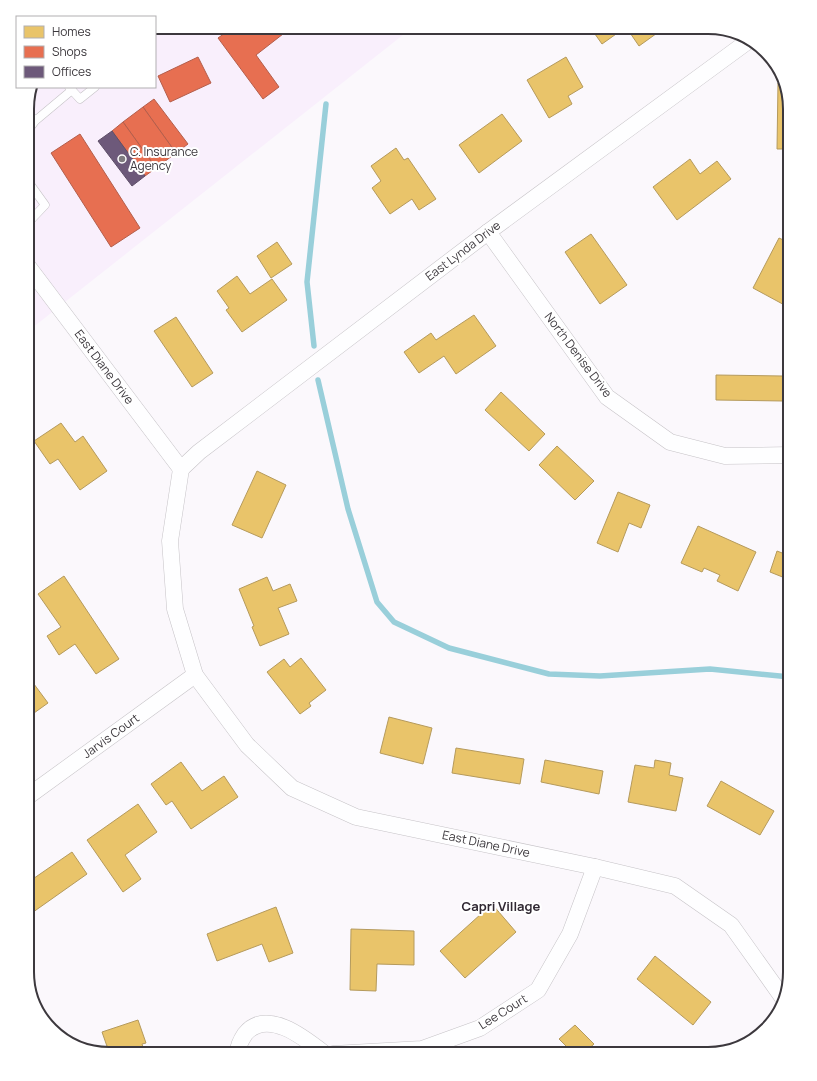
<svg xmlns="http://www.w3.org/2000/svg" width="817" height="1081" font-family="Manrope,sans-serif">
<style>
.built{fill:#f9effc}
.homes{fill:#e9c46a;stroke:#b59a5c}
.shops{fill:#e76f51;stroke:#b45e4b}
.offices{fill:#6d597a;stroke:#5e4f68}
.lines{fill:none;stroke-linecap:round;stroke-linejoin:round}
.stream{stroke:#99cfda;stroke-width:5.5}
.lane-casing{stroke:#c6c3c7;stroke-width:9}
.street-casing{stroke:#c6c3c7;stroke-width:17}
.lane{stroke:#fefeff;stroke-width:8}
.street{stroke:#fefeff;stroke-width:16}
.poi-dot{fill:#7f7b80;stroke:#fff;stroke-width:1.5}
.labels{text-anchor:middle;stroke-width:4;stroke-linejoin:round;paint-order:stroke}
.poi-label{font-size:12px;fill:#3c383d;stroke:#fff;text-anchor:start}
.street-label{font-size:12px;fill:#3c383d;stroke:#fff}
.neighbourhood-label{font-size:13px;font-weight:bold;fill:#302832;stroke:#fff}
.rim{fill:none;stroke:#3c383d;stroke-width:2}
</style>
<rect width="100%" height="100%" fill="#fbf8fc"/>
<!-- built -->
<path class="built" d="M155,27H413L27,332V103L32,87H155Z"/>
<!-- homes -->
<g class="homes">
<path d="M590,27H658L660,31L639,46L626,27L602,44Z"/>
<path d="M566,57L583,87L568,96L572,104L549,118L527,80Z"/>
<path d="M778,83H782L790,109V149H777Z"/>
<path d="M502,114L522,141L479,173L459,145Z"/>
<path d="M396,148L404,160L408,158L436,199L419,210L412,199L390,214L372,188L381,181L371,166Z"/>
<path d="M690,159L700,174L717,161L731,179L677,220L653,187Z"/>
<path d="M591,234L627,285L600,304L565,252Z"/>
<path d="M779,238L790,243V280L787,285L790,286V308L753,288Z"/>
<path d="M277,242L292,264L271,278L257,256Z"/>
<path d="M237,276L250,294L272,279L287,300L242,332L226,310L229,308L217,291Z"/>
<path d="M474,315L496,346L456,374L444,356L419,373L404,352L431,333L436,340Z"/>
<path d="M176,317L213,373L192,387L154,331Z"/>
<path d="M716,375L783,376V401L716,400Z"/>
<path d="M501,392L545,434L529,451L485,410Z"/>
<path d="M61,423L75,442L83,436L107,471L80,490L58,459L50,464L34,441Z"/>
<path d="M557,446L594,481L575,500L539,465Z"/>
<path d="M257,471L286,485L262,538L232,525Z"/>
<path d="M618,492L650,505L641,528L629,523L618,552L597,543Z"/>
<path d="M698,526L756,552L738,591L717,581L720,575L704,568L702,572L681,563Z"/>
<path d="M777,551L790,556V580L770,572Z"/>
<path d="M64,576L119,659L96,674L75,644L59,655L47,636L61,627L38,594Z"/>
<path d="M267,577L273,591L290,584L297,601L278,608L289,634L260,646L252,627L254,626L239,589Z"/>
<path d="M301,658L326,690L309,703L311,706L300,714L267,672L284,659L290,667Z"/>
<path d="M28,676L48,703L27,718V677Z"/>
<path d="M389,717L432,728L423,764L380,753Z"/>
<path d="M456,748L524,759L520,784L452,773Z"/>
<path d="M545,760L603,771L599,794L541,782Z"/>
<path d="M655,760L671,763L669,775L683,778L676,811L628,802L635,765L654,768Z"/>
<path d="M181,762L202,791L224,776L238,797L191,829L172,801L166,805L151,784Z"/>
<path d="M721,781L774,811L760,835L707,806Z"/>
<path d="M138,804L157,832L125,855L141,879L123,892L87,840Z"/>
<path d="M788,841H790V859H787Z"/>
<path d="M72,852L87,874L29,915L27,912V883Z"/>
<path d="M492,904L516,932L465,978L440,951Z"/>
<path d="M276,907L293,953L269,962L262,944L217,961L207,934Z"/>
<path d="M351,929L414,931V965L377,964L376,991L350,990Z"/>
<path d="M655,956L711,1002L693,1025L637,979Z"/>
<path d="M138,1020L146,1043L142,1044L145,1054L105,1053L109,1052L102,1032Z"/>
<path d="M575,1025L594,1044L583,1054H564L569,1049L559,1039Z"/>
</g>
<!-- shops -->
<g class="shops">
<path d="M233,27H292L256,55L279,87L263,99L218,38Z"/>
<path d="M198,57L211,83L170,102L158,76Z"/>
<path d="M154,99L188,144L176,153L143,107Z"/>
<path d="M143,107L176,153L156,168L123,122Z"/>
<path d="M123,122L156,168L145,176L112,131Z"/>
<path d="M80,134L140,228L111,247L51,153Z"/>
</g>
<!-- offices -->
<path class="offices" d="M112,131L145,176L132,186L98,141Z"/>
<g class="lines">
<!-- stream -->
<g class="stream">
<path d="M314,346L307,282L326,104"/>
<path d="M318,380L348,509L377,602L394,622L449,648L549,674L600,676L710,669L790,677"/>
</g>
<!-- lane casing -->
<g class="lane-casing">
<g id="lane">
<path d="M69,87L80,99L95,87"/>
<path d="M27,111L35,121"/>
<path d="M27,132L35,121L72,90"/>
<path d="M27,224L45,205L27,180"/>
</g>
</g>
<!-- street casing -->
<g class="street-casing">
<g id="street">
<path d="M488,232L607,397L670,442L725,456L790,455"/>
<path d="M27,265L181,469"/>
<path d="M181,469L170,541L175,609L195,675L247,745L292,788L356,817L595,867L675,886L731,925L783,998"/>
<path d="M181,469L199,452L488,232L751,39"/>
<path d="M27,797L195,675"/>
<path d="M238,1054C237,1047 241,1040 245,1034C267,1007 306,1039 325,1054"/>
<path d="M333,1054L422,1049L480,1028L538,990L570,934L595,867"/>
</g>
</g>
<!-- lane -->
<use href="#lane" class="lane"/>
<!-- street -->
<use href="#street" class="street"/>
</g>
<!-- markers -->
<circle class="poi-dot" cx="122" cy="159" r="4"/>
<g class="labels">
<!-- poi labels -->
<g class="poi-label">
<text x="130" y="156">C. Insurance<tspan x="130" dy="14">Agency</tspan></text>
</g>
<!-- street labels -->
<g class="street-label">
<text transform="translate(463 251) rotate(-37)" y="4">East Lynda Drive</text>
<text transform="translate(578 355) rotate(53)" y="4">North Denise Drive</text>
<text transform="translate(104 367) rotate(53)" y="4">East Diane Drive</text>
<text transform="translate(111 736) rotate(-36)" y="4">Jarvis Court</text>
<text transform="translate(486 844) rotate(12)" y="4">East Diane Drive</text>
<text transform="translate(503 1012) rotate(-32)" y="4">Lee Court</text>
</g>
<!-- neighbourhood labels -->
<g class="neighbourhood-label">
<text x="501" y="911">Capri Village</text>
</g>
</g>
<!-- crop -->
<path d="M0 0H817V1081H0ZM109 34H708A75 75 0 0 1 783 109V972A75 75 0 0 1 708 1047H109A75 75 0 0 1 34 972V109A75 75 0 0 1 109 34Z" fill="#fff" fill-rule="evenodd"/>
<path class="rim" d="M109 34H708A75 75 0 0 1 783 109V972A75 75 0 0 1 708 1047H109A75 75 0 0 1 34 972V109A75 75 0 0 1 109 34Z"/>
<!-- legend -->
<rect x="16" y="16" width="140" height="72" fill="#ffffff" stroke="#b1afb1"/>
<rect x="24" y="26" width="20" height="12" fill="#e9c46a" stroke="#b1afb1"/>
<text x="52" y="36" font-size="12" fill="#3c383d">Homes</text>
<rect x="24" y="46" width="20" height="12" fill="#e76f51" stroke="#b1afb1"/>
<text x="52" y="56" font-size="12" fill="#3c383d">Shops</text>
<rect x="24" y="66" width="20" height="12" fill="#6d597a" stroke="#b1afb1"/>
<text x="52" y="76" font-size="12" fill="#3c383d">Offices</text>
</svg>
